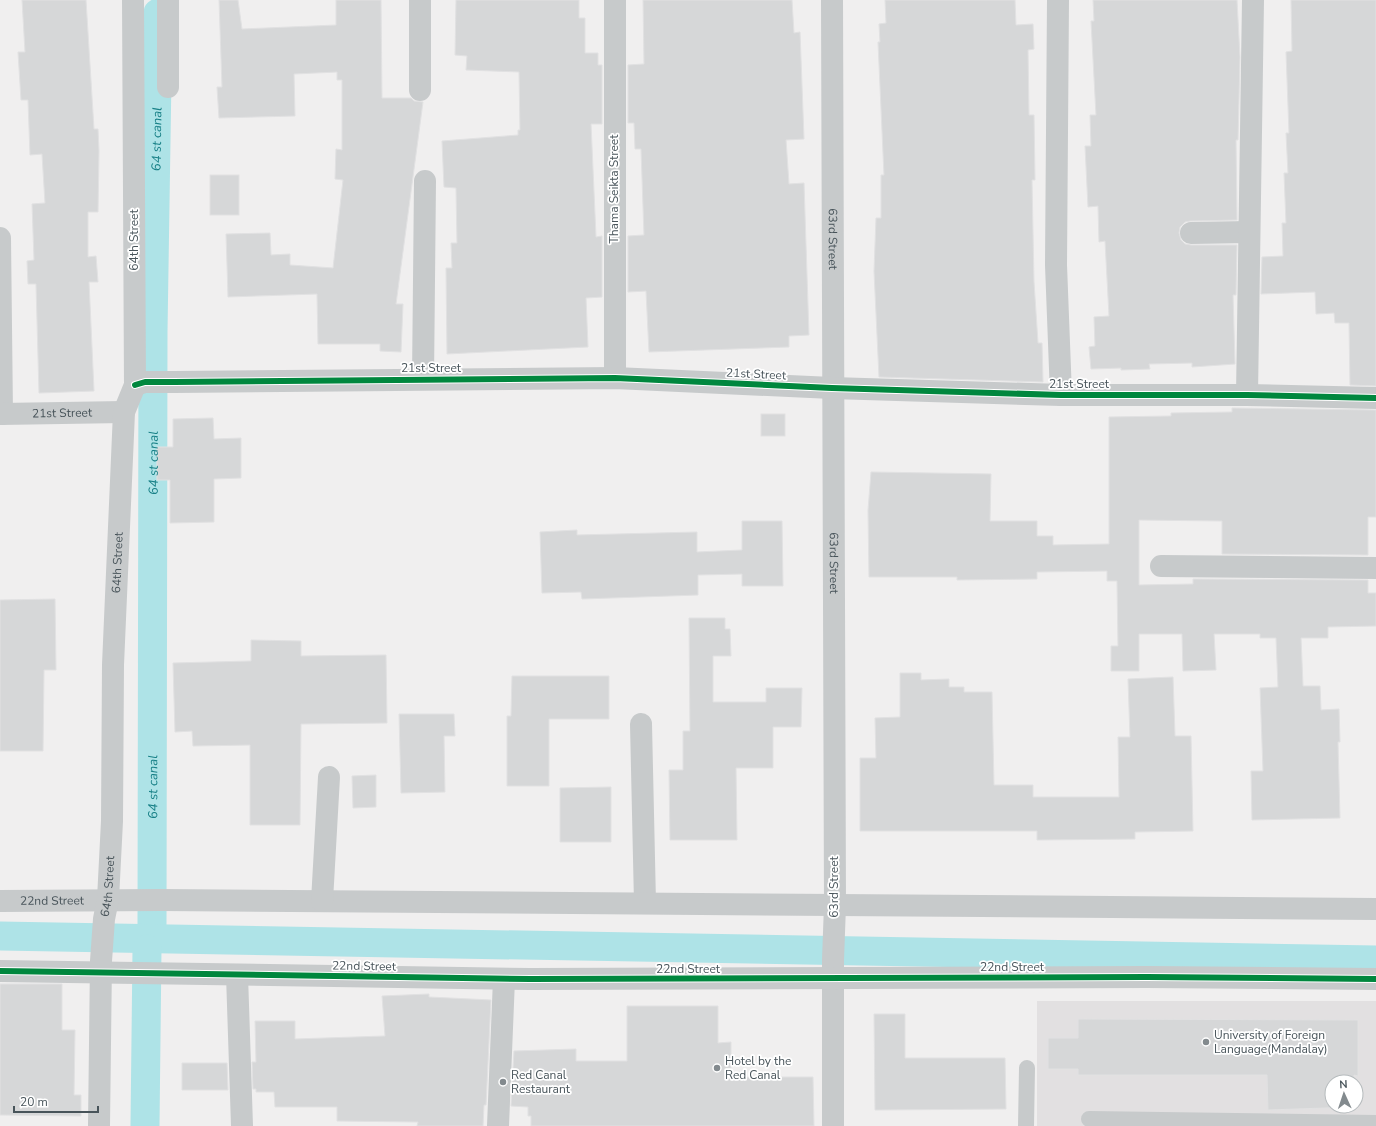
<svg xmlns="http://www.w3.org/2000/svg" width="1376" height="1126" font-family="'Nunito Sans',sans-serif">
<style>
.education{fill:#e2e0e1;fill-rule:evenodd}
.lines{fill:none;stroke-linecap:round;stroke-linejoin:round}
.canal{stroke:#aee3e7;stroke-width:29}
.building{fill:#d6d7d8;stroke:#e1e1e2}
.service{stroke:#c7cacb;stroke-width:16}
.minor{stroke:#c7cacb;stroke-width:22}
.cycleway-casing{stroke:#fff;stroke-width:8}
.cycleway{stroke:#00873e;stroke-width:6}
.poi-dot{fill:#838a8e;stroke:#fff;stroke-width:1.5}
.labels{text-anchor:middle;stroke-width:3.5;stroke-linejoin:round;paint-order:stroke}
.street-label{font-size:12px;fill:#48545a;stroke:#fff}
.poi-label{font-size:12px;fill:#48545a;stroke:#fff;text-anchor:start}
.water-label{font-size:13px;font-style:italic;fill:#188087;stroke:#fff}
</style>
<rect width="100%" height="100%" fill="#f0efef"/>
<!-- education -->
<path class="education" d="M1037,1001H1376V1126H1037ZM1332,1082H1356V1106H1332Z"/>
<g class="lines">
<!-- canal -->
<g class="canal">
<path id="s1" d="M152,927L153,332L158,13"/>
<path d="M0,936L1376,960"/>
<path d="M145,1126L147,949"/>
</g>
</g>
<!-- building -->
<g class="building">
<path d="M22,0H86L94,129H98L99,151L98,212H88V257L96,256L98,282H89L94,391L39,393L36,284H28L27,261L34,260L32,204L45,203L42,154L30,155L28,100H21L18,52H25Z"/>
<path d="M219,0H238L242,29L336,25V0H381L382,98H411L414,101L423,102L396,304H403L401,352L380,351V344H318L317,294L228,297L226,234L270,233L271,255L290,254V265L333,268L343,180L335,179L336,149L342,150V80H337V72L294,74L295,116L219,118L217,87H222Z"/>
<path d="M456,0H579V18H585V53H598V65H602V124H591L596,237L602,236V297L586,298L588,347L447,354L446,268H452L451,243H457L456,188L444,187L442,141L518,135V130H520L519,72L466,70L467,56L455,55Z"/>
<path d="M643,0H792L794,33L800,32L804,139L786,140L789,184L804,183L809,335L789,336V347L649,352L646,291L628,292V236L644,235L641,149H635L634,123H628V65L644,64Z"/>
<path d="M885,0H1015L1016,25L1033,24L1034,49L1028,50L1029,115H1034L1035,180H1032L1034,282L1038,343H1042L1043,382L879,377L874,271L876,218H881V175H884L878,42H880L879,24L886,23Z"/>
<path d="M1093,0H1237L1240,57L1238,140H1236L1237,220L1190,221L1185,222L1180,227L1179,233L1181,240L1185,244L1191,245H1237L1236,295H1233L1235,364L1192,367V363L1149,364L1150,369L1121,370V368L1091,369L1089,347L1095,346L1094,317L1109,316L1105,241L1099,242L1098,206L1088,207L1085,146H1091L1090,115H1096L1091,21H1094Z"/>
<path d="M1291,0H1376V386L1350,385L1349,323H1335L1334,313L1316,314L1315,292L1261,294L1262,257L1283,256L1282,223H1286L1284,173H1288L1286,133H1289L1286,52L1292,51Z"/>
<rect x="210" y="175" width="29" height="40"/>
<path d="M1232,408L1376,410V517H1368V555L1222,554V521L1139,520V585L1193,584V579L1368,580V593H1376V626L1328,627V638H1301L1303,686H1320L1321,710L1339,709L1340,742H1338L1340,818L1252,820L1251,771H1263L1260,688L1278,687L1276,638H1260V634H1214L1216,670L1183,671L1182,634H1139V671H1111V646H1118L1117,581H1107V571L1037,572V579L957,580V577H869L868,510L871,472L991,474L990,521H1037V536H1053V545L1109,544V417L1171,416V413L1232,412Z"/>
<rect x="761" y="414" width="24" height="22"/>
<path d="M213,418L214,439L241,438V478L214,479V522L170,523V480H157V447H173V419Z"/>
<path d="M742,521H782L783,586H742V574L698,575V595L582,599L581,592L542,593L540,532L577,530V535L697,532V552L742,550Z"/>
<path d="M55,599L56,670H44L43,751H0V600Z"/>
<path d="M689,618H725V629H730L731,656H713V702H766V688H802L801,727H773V768H736L737,840H670L669,770H683V731H690Z"/>
<path d="M251,640L301,641V656L386,655L387,723L301,724L300,825H250V745L193,746L192,731L175,732L173,663L251,661Z"/>
<path d="M900,673H921V680L949,679V687H964V692H992L994,785H1033V797H1119L1118,737H1130L1128,679L1173,677L1175,736H1191L1193,831L1135,832V839L1037,840V831H860V758H876L875,718L900,717Z"/>
<path d="M512,676H609V719H549V786H507V716H511Z"/>
<path d="M399,714H454L455,736H444L445,792L401,793Z"/>
<path d="M376,775V807L353,808L352,776Z"/>
<path d="M611,787V842H560V788Z"/>
<path d="M0,984H62V1030H75L74,1095H81V1116L0,1115Z"/>
<path d="M429,994V997L491,1000L486,1105H484L483,1126H417L418,1122L337,1121V1107H275L274,1092H256V1089H253L252,1062H256L255,1021H295V1039L385,1036L382,996Z"/>
<path d="M627,1006H718V1043L731,1042V1077H813L814,1126H531V1116H528V1107L511,1106L514,1051L576,1049V1061H627Z"/>
<path d="M874,1014H905V1058H1005L1006,1109L875,1110Z"/>
<path d="M1078,1019L1358,1020V1076L1354,1075V1082H1332V1106L1354,1107L1268,1110L1267,1075H1078V1069H1048V1038H1078Z"/>
<path d="M182,1063H227L228,1090H182Z"/>
</g>
<g class="lines">
<!-- service -->
<g class="service">
<path d="M1089,1119L1376,1123"/>
<path d="M1026,1126L1027,1068"/>
</g>
<!-- minor -->
<g class="minor">
<path d="M420,0V90"/>
<path id="s2" d="M832,0L835,905L833,960V1126"/>
<path d="M1058,0L1056,265L1061,395"/>
<path d="M168,87V0"/>
<path d="M1191,233L1249,232"/>
<path d="M0,238L2,414"/>
<path d="M615,378V0"/>
<path d="M423,379L425,181"/>
<path d="M135,385L145,382H174L615,378L832,388L1061,395H1247L1376,398"/>
<path d="M1247,395L1253,0"/>
<path id="s3" d="M0,414L124,412"/>
<path d="M1161,566L1376,568"/>
<path d="M641,724L645,903"/>
<path id="s4" d="M0,901L161,900L1376,909"/>
<path d="M322,901L329,777"/>
<path d="M0,971L530,979L1147,977L1376,979"/>
<path d="M237,975L242,1126"/>
<path id="s5" d="M99,1126L101,961L104,919L108,899L112,821L113,665L124,412L135,385L133,0"/>
<path d="M498,1126L504,979"/>
</g>
<!-- cycleway casing -->
<g class="cycleway-casing">
<g id="cycleway">
<path d="M135,385L145,382H174L615,378L832,388L1061,395H1247L1376,398"/>
<path d="M0,971L530,979L1147,977L1376,979"/>
</g>
</g>
<!-- cycleway -->
<use href="#cycleway" class="cycleway"/>
</g>
<!-- markers -->
<g class="poi-dot">
<circle cx="1206" cy="1042" r="4"/>
<circle cx="717" cy="1068" r="4"/>
<circle cx="503" cy="1082" r="4"/>
</g>
<g class="labels">
<!-- street labels -->
<g class="street-label">
<text transform="translate(614 189) rotate(-90)" y="4">Thama Seikta Street</text>
<text dy="4" stroke="none"><textPath href="#s2" startOffset="239">63rd Street</textPath></text>
<text transform="translate(134 240) rotate(-90)" y="4">64th Street</text>
<text x="431" y="372">21st Street</text>
<text transform="translate(756 374) rotate(3)" y="4">21st Street</text>
<text x="1079" y="388">21st Street</text>
<text dy="4" stroke="none"><textPath href="#s3" startOffset="62">21st Street</textPath></text>
<text dy="4" stroke="none"><textPath href="#s5" startOffset="564">64th Street</textPath></text>
<text dy="4" stroke="none"><textPath href="#s2" startOffset="563">63rd Street</textPath></text>
<text dy="4" stroke="none"><textPath href="#s5" startOffset="240">64th Street</textPath></text>
<text transform="translate(834 887) rotate(-90)" y="4">63rd Street</text>
<text dy="4" stroke="none"><textPath href="#s4" startOffset="52">22nd Street</textPath></text>
<text transform="translate(364 966) rotate(1)" y="4">22nd Street</text>
<text x="1012" y="971">22nd Street</text>
<text x="688" y="973">22nd Street</text>
</g>
<!-- poi labels -->
<g class="poi-label">
<text x="1214" y="1039">University of Foreign<tspan x="1214" dy="14">Language(Mandalay)</tspan></text>
<text x="725" y="1065">Hotel by the<tspan x="725" dy="14">Red Canal</tspan></text>
<text x="511" y="1079">Red Canal<tspan x="511" dy="14">Restaurant</tspan></text>
</g>
<!-- water labels -->
<g class="water-label">
<text dy="5" stroke="none"><textPath href="#s1" startOffset="788">64 st canal</textPath></text>
<text dy="5" stroke="none"><textPath href="#s1" startOffset="464">64 st canal</textPath></text>
<text dy="5" stroke="none"><textPath href="#s1" startOffset="140">64 st canal</textPath></text>
</g>
</g>
<!-- north arrow -->
<g transform="translate(1344 1094) rotate(357)"><circle r="19" fill="#ffffff" stroke="#b6bbbd"/>
<path d="M0-3L7 15L0 10L-7 15Z" fill="#838a8e"/>
<text y="-6" font-size="11" font-weight="bold" text-anchor="middle" fill="#48545a">N</text>
</g>
<!-- scale -->
<path d="M14 1106v6h84v-6" fill="none" stroke="#48545a" stroke-width="2"/>
<text x="20" y="1106" font-size="12" fill="#48545a" stroke="#ffffff" stroke-width="3" paint-order="stroke">20 m</text>
</svg>
